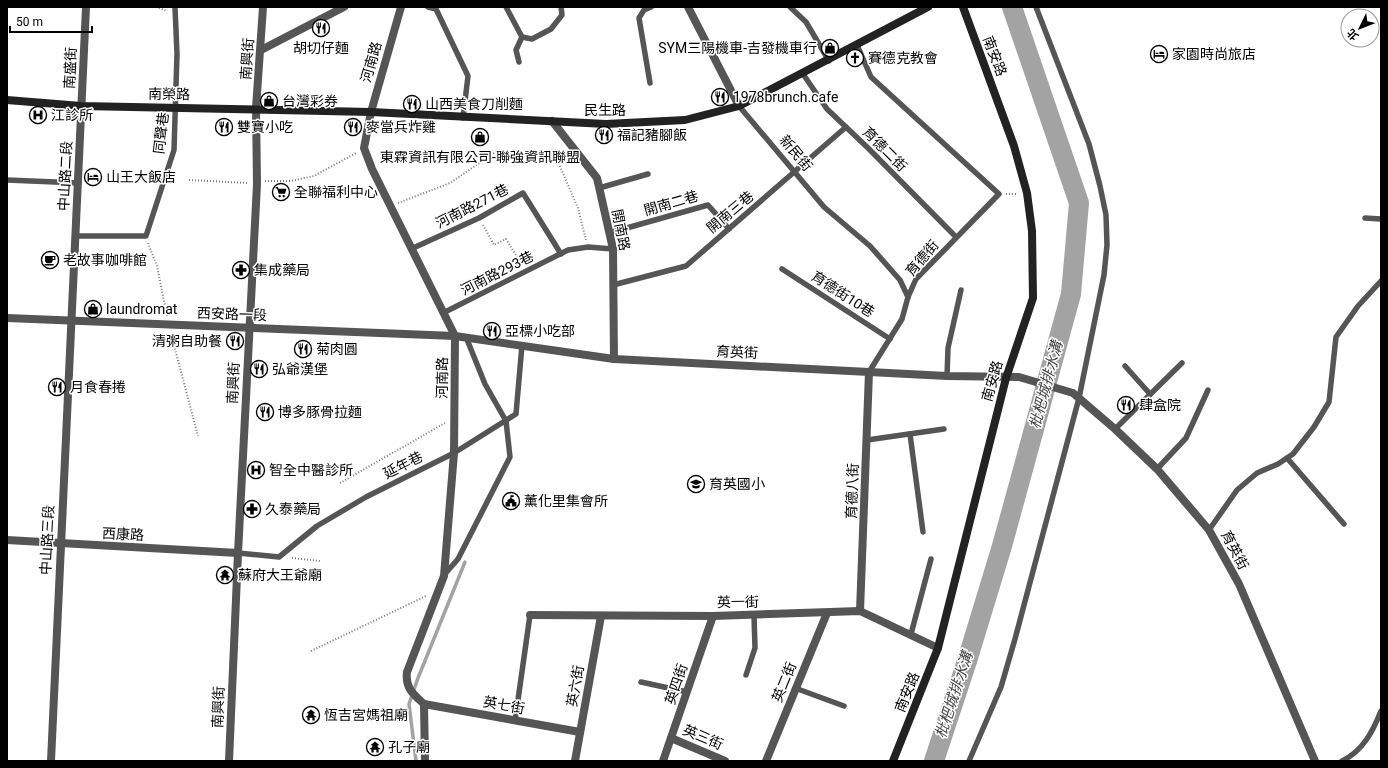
<svg xmlns="http://www.w3.org/2000/svg" width="1388" height="768" font-family="Roboto,'Noto Sans TC',sans-serif">
<style>
.lines{fill:none;stroke-linecap:round;stroke-linejoin:round}
.stream{stroke:#a3a3a3;stroke-width:3.5}
.river{stroke:#a3a3a3;stroke-width:20}
.path{stroke:#777;stroke-width:2;stroke-dasharray:1 2;stroke-linecap:butt}
.lane{stroke:#555;stroke-width:5.5}
.street{stroke:#555;stroke-width:8}
.secondary{stroke:#222;stroke-width:8}
.labels{text-anchor:middle;stroke-width:3;stroke-linejoin:round;paint-order:stroke}
.poi-label{font-size:14px;fill:#000;stroke:#fff;text-anchor:start}
.street-label{font-size:14px;fill:#000;stroke:#fff}
.water-label{font-size:15px;font-style:italic;fill:#444;stroke:#fff}
</style>
<rect width="100%" height="100%" fill="#fff"/>
<g class="lines">
<!-- stream -->
<path class="stream" d="M416,761L409,704L418,678L465,562"/>
<!-- river -->
<path class="river" d="M934,761L967,661L1002,546L1071,294L1079,203L1012,7"/>
<!-- path -->
<g class="path">
<path d="M156,7L167,11"/>
<path d="M555,155L578,208L586,240"/>
<path d="M189,180L248,183"/>
<path d="M265,181H291L314,176L356,153"/>
<path d="M1006,194H1018"/>
<path d="M398,203L450,183L497,151"/>
<path d="M470,204L474,211"/>
<path d="M483,225L494,245L506,239L522,265"/>
<path d="M148,243L157,266L167,316"/>
<path d="M171,334L198,436"/>
<path d="M340,483L445,423"/>
<path d="M292,558L320,561"/>
<path d="M311,651L426,596"/>
</g>
<!-- lane -->
<g class="lane">
<path d="M428,7L436,9L468,76L463,118"/>
<path d="M506,7L522,37L532,39L551,29L562,15L561,7"/>
<path d="M790,7L806,22L829,61"/>
<path d="M857,45L871,77L999,194L916,279L908,297L902,319L869,372"/>
<path d="M519,62L516,50L522,37"/>
<path d="M803,74L827,109L868,148L956,237"/>
<path d="M650,83L639,18L644,10L651,7"/>
<path d="M739,106L824,207L870,246L900,280L908,297"/>
<path d="M7,180L79,183"/>
<path d="M599,188L648,174"/>
<path d="M1365,218L1381,219"/>
<path d="M609,233L708,205L729,229"/>
<path d="M75,236H146L174,150L177,54L175,7"/>
<path d="M411,249L479,218L523,193L561,254"/>
<path d="M782,269L890,339"/>
<path d="M613,285L686,266L846,127"/>
<path d="M443,313L568,250L588,247L613,249"/>
<path d="M1125,366L1150,394"/>
<path d="M947,376L948,348L961,290"/>
<path d="M1115,429L1182,363"/>
<path d="M910,434L923,532"/>
<path d="M867,440L944,429"/>
<path d="M1287,458L1344,524"/>
<path d="M1157,469L1186,438L1208,390"/>
<path d="M1209,530L1237,490L1257,473L1278,464L1293,454L1314,427L1329,402L1336,337L1358,306L1381,281"/>
<path d="M238,553L279,557L317,526L366,497L454,453L516,414L522,345"/>
<path d="M444,575L458,559L510,457L506,421L485,384L466,337"/>
<path d="M911,634L931,559"/>
<path d="M746,675L755,648L754,615"/>
<path d="M641,682L687,692"/>
<path d="M795,688L844,706"/>
<path d="M515,721L530,615"/>
<path d="M969,761L1001,687L1015,639L1079,398L1104,275L1107,245L1106,215L1100,186L1089,144L1036,7"/>
<path d="M1342,761C1363,751 1373,731 1381,711"/>
</g>
<!-- street -->
<g class="street">
<path d="M401,7L371,112L364,148L372,169L455,336L454,453L444,576L407,672C405,688 413,694 424,704L425,761"/>
<path d="M688,7L739,106"/>
<path d="M261,50L344,7"/>
<path d="M552,121L597,178L613,249L614,359"/>
<path d="M7,318L455,336L614,359L947,376L1019,377L1073,393L1115,429L1157,469L1209,530L1239,584L1315,761"/>
<path d="M7,540L238,553"/>
<path d="M860,611L869,372"/>
<path d="M530,615L713,616L860,611L938,648"/>
<path d="M424,704L580,732"/>
<path d="M671,738L725,761"/>
<path d="M51,761L86,7"/>
<path d="M229,761L238,553L257,184L256,108L263,7"/>
<path d="M575,761L601,616"/>
<path d="M663,761L713,616"/>
<path d="M766,761L827,613"/>
</g>
<!-- secondary -->
<g class="secondary">
<path d="M7,100L81,106L371,112L606,124L685,120L739,106L928,7"/>
<path d="M893,761L938,648L1006,378L1033,298L1032,231L1027,193L1014,146L963,7"/>
</g>
</g>
<!-- icons -->
<defs>
<g id="restaurant-ring" transform="scale(0.9)"><circle r="9.5" fill="#fff" stroke="#000" stroke-width="1.5"/><path d="M-5-6h1v4h1v-4h1v4h1v-4h1v5L-1.5 .5V6h-2V.5L-5-1ZM5-6V6H3V1.5H1.5Q1.5-4 5-6Z" fill="#000"/></g>
<g id="shop-ring" transform="scale(0.9)"><circle r="9.5" fill="#fff" stroke="#000" stroke-width="1.5"/><path d="M-5-2.5h2.3a2.7 3.5 0 0 1 5.4 0H5L5.5 6h-11ZM-1.5-2.5h3a1.5 2.3 0 0 0-3 0Z" fill="#000"/></g>
<g id="hotel-ring" transform="scale(0.9)"><circle r="9.5" fill="#fff" stroke="#000" stroke-width="1.5"/><path d="M-6-4.5h1.5V1H6V5H4.5V3h-9V5H-6ZM-4 0a1.8 1.8 0 1 1 3.6 0ZM.5 0V-2.5h3Q6-2.5 6 0Z" fill="#000"/></g>
<g id="church-ring" transform="scale(0.9)"><circle r="9.5" fill="#fff" stroke="#000" stroke-width="1.5"/><path d="M-1.2-6h2.4v3.5h3.3v2.4h-3.3V6h-2.4V-.1h-3.3v-2.4h3.3Z" fill="#000"/></g>
<g id="hospital-ring" transform="scale(0.9)"><circle r="9.5" fill="#fff" stroke="#000" stroke-width="1.5"/><path d="M-5-5h3v3.5h4V-5h3V5h-3V1.5h-4V5h-3Z" fill="#000"/></g>
<g id="supermarket-ring" transform="scale(0.9)"><circle r="9.5" fill="#fff" stroke="#000" stroke-width="1.5"/><path d="M-6-5.5h2.5l.6 2H6L4.5 2H-2.5L-4.4-4H-6ZM-1.5 3.2a1.3 1.3 0 1 0 .1 0ZM3 3.2a1.3 1.3 0 1 0 .1 0Z" fill="#000"/></g>
<g id="cafe-ring" transform="scale(0.9)"><circle r="9.5" fill="#fff" stroke="#000" stroke-width="1.5"/><path d="M-5.5-4.5H6V0H3Q3 3.5 0 3.5H-2.5Q-5.5 3.5-5.5 0ZM3-3.2v2h1.7v-2ZM-6 4.5H4V6H-6Z" fill="#000"/></g>
<g id="pharmacy-ring" transform="scale(0.9)"><circle r="9.5" fill="#fff" stroke="#000" stroke-width="1.5"/><path d="M-2-6h4v4h4v4h-4v4h-4v-4h-4v-4h4Z" fill="#000"/></g>
<g id="school-ring" transform="scale(0.9)"><circle r="9.5" fill="#fff" stroke="#000" stroke-width="1.5"/><path d="M0-5L7-2L0 1L-7-2ZM-4 1L0 2.5L4 1V4Q0 6-4 4Z" fill="#000"/></g>
<g id="civic-ring" transform="scale(0.9)"><circle r="9.5" fill="#fff" stroke="#000" stroke-width="1.5"/><path d="M-.6-6.5H3V-4.5H.6V-3L4-1V1h2V6H-6V1h2V-1L-.6-3ZM-1.2 2.5V6h2.4V2.5Z" fill="#000"/></g>
<g id="temple-ring" transform="scale(0.9)"><circle r="9.5" fill="#fff" stroke="#000" stroke-width="1.5"/><path d="M0-6L5-2H3V0L6.5 2.5H4V6H1.5V3h-3V6H-4V2.5H-6.5L-3 0V-2H-5Z" fill="#000"/></g>
</defs>
<g fill-rule="evenodd">
<use href="#restaurant-ring" x="321" y="28"/>
<use href="#shop-ring" x="830" y="48"/>
<use href="#hotel-ring" x="1159" y="54"/>
<use href="#church-ring" x="855" y="58"/>
<use href="#restaurant-ring" x="720" y="97"/>
<use href="#shop-ring" x="269" y="101"/>
<use href="#restaurant-ring" x="412" y="104"/>
<use href="#hospital-ring" x="38" y="115"/>
<use href="#restaurant-ring" x="224" y="127"/>
<use href="#restaurant-ring" x="353" y="127"/>
<use href="#restaurant-ring" x="604" y="135"/>
<use href="#shop-ring" x="480" y="137"/>
<use href="#hotel-ring" x="93" y="177"/>
<use href="#supermarket-ring" x="281" y="192"/>
<use href="#cafe-ring" x="50" y="260"/>
<use href="#pharmacy-ring" x="241" y="270"/>
<use href="#shop-ring" x="93" y="309"/>
<use href="#restaurant-ring" x="492" y="331"/>
<use href="#restaurant-ring" x="235" y="341"/>
<use href="#restaurant-ring" x="303" y="349"/>
<use href="#restaurant-ring" x="259" y="369"/>
<use href="#restaurant-ring" x="57" y="387"/>
<use href="#restaurant-ring" x="1126" y="405"/>
<use href="#restaurant-ring" x="265" y="412"/>
<use href="#hospital-ring" x="256" y="470"/>
<use href="#school-ring" x="696" y="484"/>
<use href="#civic-ring" x="511" y="501"/>
<use href="#pharmacy-ring" x="252" y="509"/>
<use href="#temple-ring" x="225" y="575"/>
<use href="#temple-ring" x="311" y="715"/>
<use href="#temple-ring" x="375" y="747"/>
</g>
<g class="labels">
<!-- poi labels -->
<g class="poi-label">
<text x="321" y="53" text-anchor="middle">胡切仔麵</text>
<text x="817" y="53" text-anchor="end">SYM三陽機車-吉發機車行</text>
<text x="1172" y="59">家園時尚旅店</text>
<text x="868" y="63">賽德克教會</text>
<text x="733" y="102">1978brunch.cafe</text>
<text x="282" y="106">台灣彩券</text>
<text x="425" y="109">山西美食刀削麵</text>
<text x="51" y="120">江診所</text>
<text x="237" y="132">雙寶小吃</text>
<text x="366" y="132">麥當兵炸雞</text>
<text x="617" y="140">福記豬腳飯</text>
<text x="480" y="162" text-anchor="middle">東霖資訊有限公司-聯強資訊聯盟</text>
<text x="106" y="182">山王大飯店</text>
<text x="294" y="197">全聯福利中心</text>
<text x="63" y="265">老故事咖啡館</text>
<text x="254" y="275">集成藥局</text>
<text x="106" y="314">laundromat</text>
<text x="505" y="336">亞標小吃部</text>
<text x="222" y="346" text-anchor="end">清粥自助餐</text>
<text x="316" y="354">菊肉圓</text>
<text x="272" y="374">弘爺漢堡</text>
<text x="70" y="392">月食春捲</text>
<text x="1139" y="410">肆盒院</text>
<text x="278" y="417">博多豚骨拉麵</text>
<text x="269" y="475">智全中醫診所</text>
<text x="709" y="489">育英國小</text>
<text x="524" y="506">薰化里集會所</text>
<text x="265" y="514">久泰藥局</text>
<text x="238" y="580">蘇府大王爺廟</text>
<text x="324" y="720">恆吉宮媽祖廟</text>
<text x="388" y="752">孔子廟</text>
</g>
<!-- street labels -->
<g class="street-label">
<text transform="translate(995 56) rotate(69)" y="5">南安路</text>
<text transform="translate(247 59) rotate(-86)" y="5">南興街</text>
<text transform="translate(371 62) rotate(-74)" y="5">河南路</text>
<text transform="translate(70 68) rotate(-87)" y="5">南盛街</text>
<text transform="translate(169 94) rotate(1)" y="5">南榮路</text>
<text x="605" y="115">民生路</text>
<text transform="translate(161 133) rotate(-83)" y="5">同聲巷</text>
<text transform="translate(885 149) rotate(45)" y="5">育德二街</text>
<text transform="translate(796 153) rotate(50)" y="5">新民街</text>
<text transform="translate(65 176) rotate(-87)" y="5">中山路二段</text>
<text transform="translate(671 203) rotate(-16)" y="5">開南二巷</text>
<text transform="translate(472 206) rotate(-27)" y="5">河南路271巷</text>
<text transform="translate(730 212) rotate(-40)" y="5">開南三巷</text>
<text transform="translate(621 230) rotate(79)" y="5">開南路</text>
<text transform="translate(922 258) rotate(-49)" y="5">育德街</text>
<text transform="translate(497 273) rotate(-27)" y="5">河南路293巷</text>
<text transform="translate(843 294) rotate(33)" y="5">育德街10巷</text>
<text transform="translate(232 314) rotate(2)" y="5">西安路一段</text>
<text transform="translate(737 352) rotate(3)" y="5">育英街</text>
<text transform="translate(442 378) rotate(-89)" y="5">河南路</text>
<text transform="translate(992 381) rotate(-74)" y="5">南安路</text>
<text transform="translate(233 383) rotate(-87)" y="5">南興街</text>
<text transform="translate(403 465) rotate(-27)" y="5">延年巷</text>
<text transform="translate(852 491) rotate(-88)" y="5">育德八街</text>
<text transform="translate(123 534) rotate(3)" y="5">西康路</text>
<text transform="translate(47 540) rotate(-87)" y="5">中山路三段</text>
<text transform="translate(1235 550) rotate(62)" y="5">育英街</text>
<text transform="translate(738 602) rotate(-1)" y="5">英一街</text>
<text transform="translate(784 682) rotate(-68)" y="5">英二街</text>
<text transform="translate(676 684) rotate(-71)" y="5">英四街</text>
<text transform="translate(575 686) rotate(-80)" y="5">英六街</text>
<text transform="translate(907 692) rotate(-68)" y="5">南安路</text>
<text transform="translate(504 705) rotate(10)" y="5">英七街</text>
<text transform="translate(218 707) rotate(-88)" y="5">南興街</text>
<text transform="translate(703 737) rotate(23)" y="5">英三街</text>
</g>
<!-- water labels -->
<g class="water-label">
<text transform="translate(1046 385) rotate(-75)" y="5">枇杷城排水溝</text>
<text transform="translate(954 695) rotate(-72)" y="5">枇杷城排水溝</text>
</g>
</g>
<!-- border -->
<rect width="1388" height="768" fill="none" stroke="#000000" stroke-width="16"/>
<!-- north arrow -->
<g transform="translate(1360 28) rotate(227)"><circle r="19" fill="#ffffff" stroke="#999999"/>
<path d="M0-3L7 15L0 10L-7 15Z" fill="#000000"/>
<text y="-6" font-size="11" font-weight="bold" text-anchor="middle" fill="#000000">北</text>
</g>
<!-- scale -->
<path d="M10 26v6h82v-6" fill="none" stroke="#000000" stroke-width="2"/>
<text x="16" y="26" font-size="12" fill="#000000" stroke="#ffffff" stroke-width="3" paint-order="stroke">50 m</text>
</svg>
